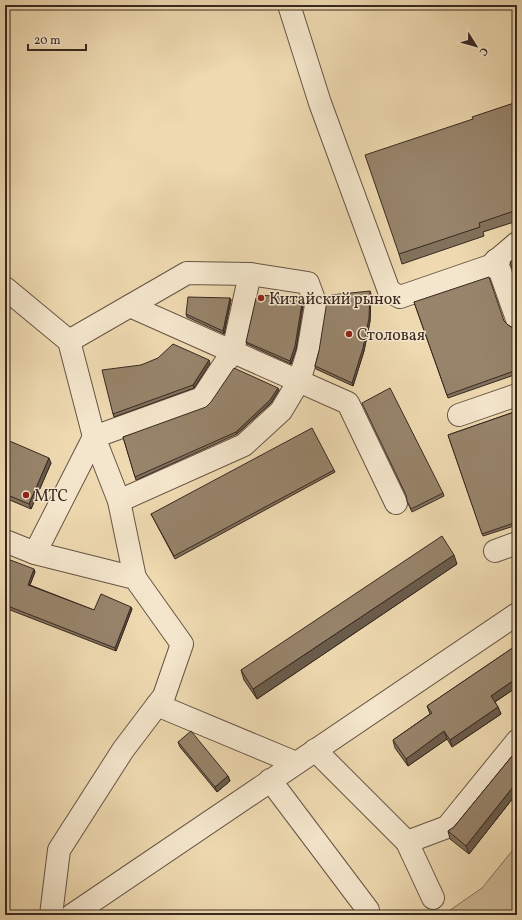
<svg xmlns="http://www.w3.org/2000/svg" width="522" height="920" font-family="Vollkorn,serif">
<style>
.green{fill:#cfbb98;stroke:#84725c}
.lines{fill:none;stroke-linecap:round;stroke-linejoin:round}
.minor-casing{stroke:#665445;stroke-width:24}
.minor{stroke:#f4e6cc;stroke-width:22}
.wall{fill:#82725c;stroke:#382821}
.shaded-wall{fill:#6a5c4b;stroke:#382821}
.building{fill:#97846b;stroke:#382821}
.poi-dot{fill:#8f2418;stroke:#f4e6cc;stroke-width:1.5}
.labels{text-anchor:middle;stroke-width:3;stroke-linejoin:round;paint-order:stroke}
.poi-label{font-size:16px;fill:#382821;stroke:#f4e6cc;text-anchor:start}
</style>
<rect width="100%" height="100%" fill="#eed9b0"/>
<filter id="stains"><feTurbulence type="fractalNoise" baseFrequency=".005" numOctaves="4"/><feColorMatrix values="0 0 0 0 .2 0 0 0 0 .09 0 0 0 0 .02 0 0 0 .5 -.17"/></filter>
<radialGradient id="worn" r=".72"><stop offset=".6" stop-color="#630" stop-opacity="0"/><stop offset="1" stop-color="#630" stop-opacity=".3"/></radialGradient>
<!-- green -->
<path class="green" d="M517,845V915H443L482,888Z"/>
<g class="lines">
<!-- minor casing -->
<g class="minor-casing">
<g id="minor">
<path d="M289,5L320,103L389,291L400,297L490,266L517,243"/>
<path d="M496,260L517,319"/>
<path d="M5,288L69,341L94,437L119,501L135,578"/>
<path d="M130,306L348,403L396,503"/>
<path d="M69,341L187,273L250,274L308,283L316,305L308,352L299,381L281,411L244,445L119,501"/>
<path d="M459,415L517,395"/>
<path d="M5,541L35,553L135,578L182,644L164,696L123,750L59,850L51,915"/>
<path d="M495,551L517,543"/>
<path d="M35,553L94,437L202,398L233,351L250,274"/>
<path d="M157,705L296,763"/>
<path d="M315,750L407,842L433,898"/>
<path d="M270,780L368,910"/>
<path d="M407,842L447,827L517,741"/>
<path d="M72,915L517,614"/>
</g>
</g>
<!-- minor -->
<use href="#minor" class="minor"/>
</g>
<!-- wall -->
<g class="wall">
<path d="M517,102V221L483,232L484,236L402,264L399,254L473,119Z"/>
<path d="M371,294L370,321L364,351L353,386L316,369L315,366L319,351Z"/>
<path d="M230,298L231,300L224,334L187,317L186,314Z"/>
<path d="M414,302L504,321L508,325L513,328H517V374L448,398Z"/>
<path d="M303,306L296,349L291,364L247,344L246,342Z"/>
<path d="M210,363L194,388L114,417L113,414L141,365Z"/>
<path d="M279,390L271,403L237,434L136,480L123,437Z"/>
<path d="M517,411V525L483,536L448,435Z"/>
<path d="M5,439L51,463L31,509L5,498Z"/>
<path d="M334,470L335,472L175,559L151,514Z"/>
<path d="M443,493L444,496L412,512L407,501Z"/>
<path d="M5,558L35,572L30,585L94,610L132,609L116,651L5,608Z"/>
<path d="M457,564L257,699L244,680L241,670Z"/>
<path d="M517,645V687L495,702L498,707L501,714L452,747L447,739L408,766L395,748L393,740L430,714L427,706Z"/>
<path d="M178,742L228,776L230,781L217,792L180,747Z"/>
<path d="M517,750V793L469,854L450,839L448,831L454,827Z"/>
</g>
<!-- shaded-wall -->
<g class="shaded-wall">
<path d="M370,291L371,294L370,321L364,351L353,386L352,383Z"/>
<path d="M230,298L231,300L224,334L223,331Z"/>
<path d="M302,303L303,306L296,349L291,364L290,361Z"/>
<path d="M209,360L210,363L194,388L193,385Z"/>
<path d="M278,388L279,390L271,403L237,434L236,432Z"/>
<path d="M49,458L51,463L31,509L29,504Z"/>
<path d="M454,555L457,564L257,699L253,689Z"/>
<path d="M34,569L35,572L29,587L28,585Z"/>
<path d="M131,607L132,609L116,651L115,648Z"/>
<path d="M517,678V687L493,703L491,696Z"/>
<path d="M498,707L501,714L452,747L450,740Z"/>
<path d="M444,731L447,739L408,766L406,759Z"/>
<path d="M228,776L230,781L217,792L215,787Z"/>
<path d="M517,782V793L469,854L466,846Z"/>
</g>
<!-- building -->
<g class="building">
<path d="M517,102V210L479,223L480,227L399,254L365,155L473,119L472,117Z"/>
<path d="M517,256V282L510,262Z"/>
<path d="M489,277L504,321L508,325L513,328H517V370L447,395L414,302Z"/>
<path d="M370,291L369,318L363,348L352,383L315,366L319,351L327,301H331V295Z"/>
<path d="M258,295L300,298L302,303L295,346L290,361L246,342L256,298L258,299Z"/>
<path d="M188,297L230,298L223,331L186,314Z"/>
<path d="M173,344L209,360L193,385L113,414L102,370L141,365L158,358Z"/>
<path d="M234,368L278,388L270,400L236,432L135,477L123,437L206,407L211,402Z"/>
<path d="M390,388L443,493L411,509L407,501L406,495L362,403Z"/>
<path d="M517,411V522L482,534L448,435Z"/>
<path d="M312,428L334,470L174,556L151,514Z"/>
<path d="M5,439L49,458L29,504L5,494Z"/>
<path d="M442,536L454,555L253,689L241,670Z"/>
<path d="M5,558L34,569L28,585L57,596L94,610L101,594L131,607L115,648L5,605Z"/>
<path d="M517,645V678L491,696L498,707L450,740L444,731L406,759L393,740L432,713L427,706Z"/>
<path d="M191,731L228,776L215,787L178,742Z"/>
<path d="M517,750V782L466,846L448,831L454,827Z"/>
</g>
<!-- markers -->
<g class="poi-dot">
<circle cx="261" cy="298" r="4"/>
<circle cx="349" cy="334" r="4"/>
<circle cx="26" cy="495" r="4"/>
</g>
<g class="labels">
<!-- poi labels -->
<g class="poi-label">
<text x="269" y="304">Китайский рынок</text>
<text x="357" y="340">Столовая</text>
<text x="34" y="501">МТС</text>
</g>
</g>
<!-- margin -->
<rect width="522" height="920" fill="none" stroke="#eed9b0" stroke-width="20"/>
<rect x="6" y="6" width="510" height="908" fill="none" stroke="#382821" stroke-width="2"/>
<rect x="10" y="10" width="502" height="900" fill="none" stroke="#382821"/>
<!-- north arrow -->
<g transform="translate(476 46) rotate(127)" stroke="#f4e6cc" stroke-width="3" paint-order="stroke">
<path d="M0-3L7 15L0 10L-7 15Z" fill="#382821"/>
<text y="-6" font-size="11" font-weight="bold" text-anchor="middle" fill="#382821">С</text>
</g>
<!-- scale -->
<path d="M28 44v6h58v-6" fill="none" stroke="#382821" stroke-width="2"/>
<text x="34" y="44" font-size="12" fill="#382821" stroke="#f4e6cc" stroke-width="3" paint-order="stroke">20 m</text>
<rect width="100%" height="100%" filter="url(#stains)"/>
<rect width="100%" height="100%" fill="url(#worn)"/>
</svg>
